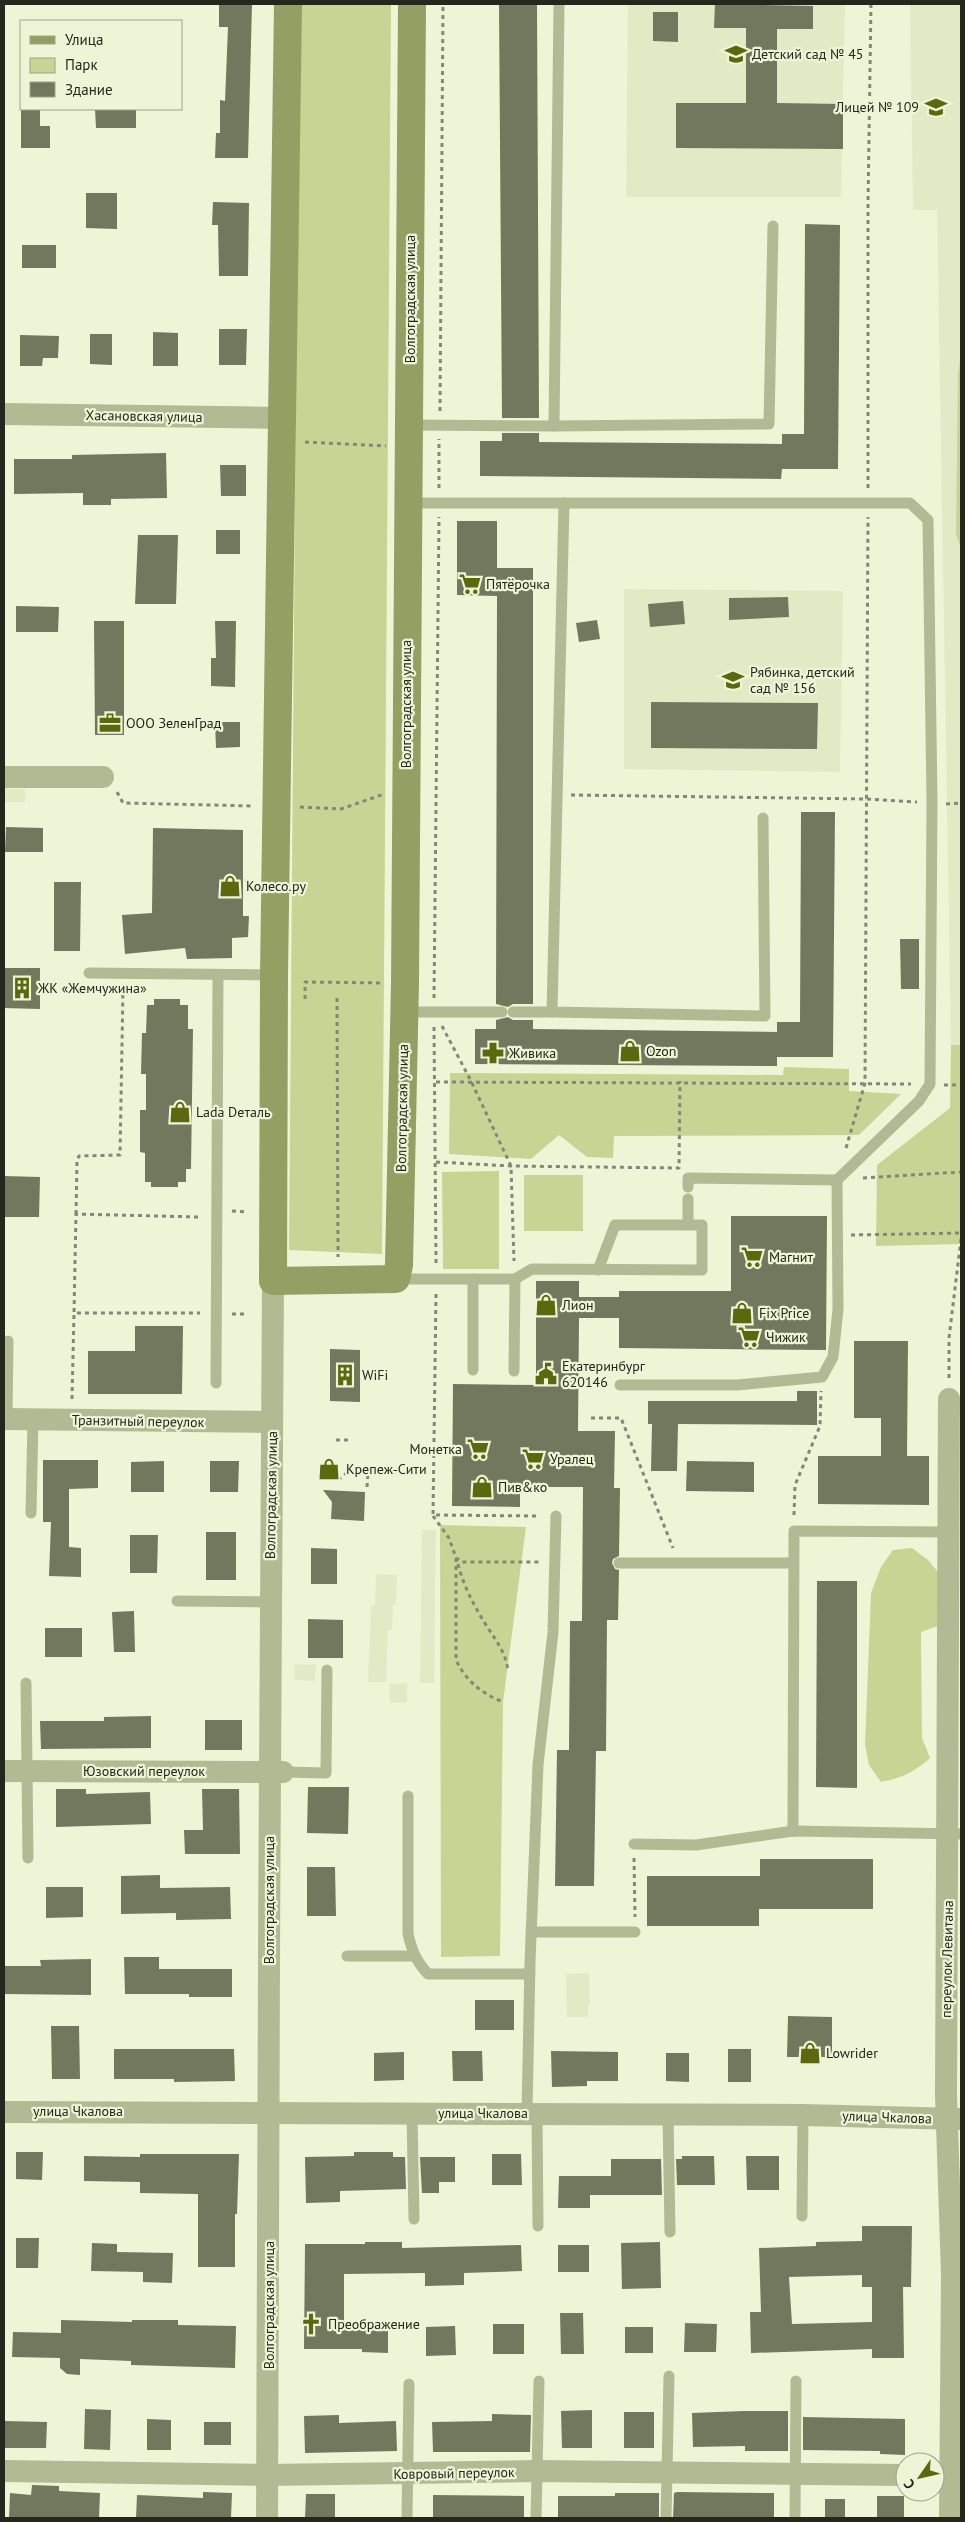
<svg xmlns="http://www.w3.org/2000/svg" width="965" height="2522" font-family="'PT Sans',sans-serif">
<style>
.built{fill:#e2eac5}
.green{fill:#c7d494}
.building{fill:#72785d;fill-rule:evenodd}
.lines{fill:none;stroke-linecap:round;stroke-linejoin:round}
.path{stroke:#838874;stroke-width:3;stroke-dasharray:4 4;stroke-linecap:butt}
.lane{stroke:#b2ba94;stroke-width:11}
.street{stroke:#b2ba94;stroke-width:22}
.secondary{stroke:#949f64;stroke-width:28}
.labels{text-anchor:middle;stroke-width:4.5;stroke-linejoin:round;paint-order:stroke}
.poi-label{font-size:14px;fill:#24271c;stroke:#eef5d7;text-anchor:start}
.street-label{font-size:14px;fill:#24271c;stroke:#eef5d7}
</style>
<rect width="100%" height="100%" fill="#eef5d7"/>
<!-- built -->
<g class="built">
<path d="M628,4H845L841,197H626Z"/>
<path d="M910,4H961V1045H951L937,210H913Z"/>
<path d="M624,589L843,591L840,772L624,769Z"/>
<rect x="4" y="789" width="21" height="13"/>
<path d="M422,1530H436L434,1683H420Z"/>
<path d="M376,1574L397,1575L396,1604L393,1605L392,1630H388L386,1682H368L371,1605H375Z"/>
<path d="M295,1664L316,1665L315,1681L295,1680Z"/>
<path d="M407,1683V1702L390,1703L389,1684Z"/>
<path d="M589,1973L590,2004L588,2005V2017H567L566,1974Z"/>
</g>
<!-- green -->
<g class="green">
<path d="M299,4H391L382,1254L289,1250Z"/>
<path d="M961,354V549L956,534L958,374Z"/>
<path d="M951,1045H961V1244L876,1246L877,1165L950,1108Z"/>
<path d="M784,1067L849,1069V1091L901,1094L859,1135L614,1136L613,1158L587,1157L559,1135L531,1159L449,1154L450,1073L783,1075Z"/>
<path d="M499,1171V1269H443L442,1172Z"/>
<rect x="524" y="1175" width="59" height="56"/>
<path d="M440,1525L526,1527L503,1702L500,1956L441,1957Z"/>
<path d="M912,1548L928,1560L942,1577L941,1625L921,1632L922,1738L930,1758C915,1772 901,1778 881,1782L869,1765L865,1745L871,1593L881,1567L893,1550Z"/>
</g>
<!-- building -->
<g class="building">
<path d="M219,4H252L248,158H215L216,133H220V100L225,101L228,27H219Z"/>
<path d="M499,4H537L539,418H502Z"/>
<path d="M715,4L813,6V29H777V103L843,104V149L676,148V103H746V28H714Z"/>
<path d="M653,12H678V42L653,41Z"/>
<path d="M21,109H40V126H50V148H21Z"/>
<path d="M95,109H136V128H96Z"/>
<path d="M86,193H117V229L86,228Z"/>
<path d="M213,202L249,203L248,276H219L218,225H212Z"/>
<path d="M805,224L840,225L838,469H782L781,479L480,476V441H502V433H539V442L782,444V434H804Z"/>
<rect x="22" y="245" width="34" height="23"/>
<path d="M219,329H247L246,365H219Z"/>
<path d="M153,332L178,333V366H153Z"/>
<path d="M90,334H112V365L90,364Z"/>
<path d="M20,335L59,336L58,358H43L42,366H20Z"/>
<path d="M166,453L167,498L111,499V505H83V493L14,494V459H72V455Z"/>
<path d="M220,465H246V496H221Z"/>
<path d="M457,521H497V568H533V1004H513L508,1007L496,1004L497,596L457,595Z"/>
<rect x="216" y="530" width="24" height="24"/>
<path d="M138,535H178L176,604H135Z"/>
<path d="M788,597L789,617L729,620V598Z"/>
<path d="M683,601L685,624L650,627L648,604Z"/>
<path d="M16,606L59,607L58,632H16Z"/>
<path d="M597,620L600,639L579,642L576,623Z"/>
<path d="M94,621H124V735H95Z"/>
<path d="M215,621H236L235,687L211,686V658H216Z"/>
<path d="M651,702L818,703L817,749L651,748Z"/>
<path d="M215,722H240V747L216,748Z"/>
<path d="M801,812H835L833,1057H777V1066L475,1064V1029H496V1020L508,1017L513,1020H533V1029L777,1032V1022H800Z"/>
<path d="M6,827L43,828V852H5Z"/>
<path d="M153,828L243,830V916H249L248,937L232,938V958L187,959L185,948L125,954L122,915L152,913Z"/>
<path d="M54,882H81L80,951H54Z"/>
<path d="M900,939H919V989H901Z"/>
<path d="M4,968H40V1009L4,1008Z"/>
<path d="M154,999H180V1005H188V1029H193L191,1169H186V1182H178V1187H151V1182H145V1153L140,1152V1110H146V1074H141L142,1033H146L147,1005H154Z"/>
<path d="M4,1176L40,1177L39,1217H4Z"/>
<path d="M731,1216H827L826,1350L619,1348V1318H579L578,1431H615L614,1488H620L619,1556L613,1559L612,1563L615,1569L619,1570L618,1620H607L606,1751H596L594,1886H555L557,1750H569L570,1621H582L583,1487H520V1507L452,1506L453,1384L536,1385V1281H579V1297H619V1291H731Z"/>
<path d="M135,1326H183L182,1394H88V1351H135Z"/>
<path d="M854,1341H908L907,1456H929V1505L818,1504V1456H881V1418H854Z"/>
<path d="M330,1349L360,1350V1402L330,1401Z"/>
<path d="M797,1391H817V1425L678,1424L677,1471H651L652,1424H648V1401H797Z"/>
<path d="M43,1460H98V1488L69,1489V1547L81,1548V1577L49,1576L51,1522H43Z"/>
<path d="M164,1461V1492H131V1462Z"/>
<path d="M210,1461H239L238,1492H210Z"/>
<path d="M687,1461L754,1462V1492L686,1491Z"/>
<path d="M323,1490L365,1492L364,1521L331,1519L332,1502Z"/>
<rect x="206" y="1532" width="30" height="48"/>
<path d="M130,1535H158L157,1573H130Z"/>
<path d="M311,1548L337,1549V1584H311Z"/>
<path d="M817,1581H857V1788L816,1787Z"/>
<path d="M134,1611L135,1652H114L112,1612Z"/>
<path d="M308,1619L343,1620V1658H308Z"/>
<rect x="45" y="1628" width="37" height="29"/>
<path d="M151,1716V1748L41,1749L40,1721H104V1717Z"/>
<rect x="205" y="1720" width="37" height="30"/>
<path d="M308,1787H349L348,1834L307,1833Z"/>
<path d="M56,1789H86V1794L150,1792L151,1824L56,1827Z"/>
<path d="M202,1789H239L240,1854H185L184,1830H203Z"/>
<path d="M760,1859H873V1909H759V1926H647V1876H760Z"/>
<path d="M307,1867H335L336,1916H307Z"/>
<path d="M160,1875V1888L230,1887L231,1919L176,1920V1913L121,1914V1876Z"/>
<path d="M46,1887H83V1917L46,1918Z"/>
<path d="M124,1957H159V1969H232V1997H189V1994H125Z"/>
<path d="M91,1959V1995L4,1994V1966H41L40,1960Z"/>
<rect x="475" y="2000" width="39" height="30"/>
<path d="M788,2016L832,2017V2057H787Z"/>
<path d="M51,2026H79L80,2079H52Z"/>
<path d="M114,2049H234L235,2081L174,2082V2079H114Z"/>
<rect x="728" y="2049" width="23" height="33"/>
<path d="M452,2051H482L483,2081H453Z"/>
<path d="M551,2051L618,2052V2081H587V2086L552,2087Z"/>
<path d="M404,2052V2080L374,2081V2053Z"/>
<path d="M666,2053H689V2082L666,2081Z"/>
<path d="M16,2152H43L42,2180L16,2179Z"/>
<path d="M354,2152H393V2157H405L406,2189L340,2191V2202L306,2203L305,2157L354,2156Z"/>
<path d="M140,2154H239L237,2214H235V2267H198V2194L140,2193V2182L84,2181V2156L140,2157Z"/>
<path d="M492,2154H521L522,2185H492Z"/>
<path d="M682,2156H714L715,2185H677L676,2159H682Z"/>
<path d="M746,2156H779V2190H747Z"/>
<path d="M420,2157H455V2182H439V2193H422Z"/>
<path d="M611,2159H661L662,2195H590V2208H558L559,2176H611Z"/>
<path d="M862,2226H912L911,2287H903L904,2358H872V2349L751,2353L750,2312H761L759,2248L816,2246V2242L862,2241ZM862,2275V2287H872V2322L792,2324L789,2277Z"/>
<path d="M16,2238H39L38,2268H16Z"/>
<path d="M365,2242H402V2248L521,2245L522,2271L464,2273V2285L425,2286V2273L344,2274V2322H388V2353L362,2352V2349H304L305,2244H365Z"/>
<path d="M660,2242L661,2288L622,2289L621,2243Z"/>
<path d="M92,2243L117,2244V2252L173,2253L172,2283L143,2282V2272L91,2271Z"/>
<rect x="558" y="2245" width="31" height="27"/>
<path d="M560,2313H583L584,2354H561Z"/>
<path d="M61,2320L132,2322V2320H178V2325L236,2326L235,2368L131,2365V2361L80,2359V2375L67,2374L60,2368V2358L12,2357L13,2332L61,2333Z"/>
<path d="M685,2323L717,2324L716,2352H684Z"/>
<rect x="493" y="2324" width="31" height="30"/>
<path d="M455,2326L456,2355L426,2356V2327Z"/>
<rect x="625" y="2327" width="28" height="26"/>
<path d="M85,2409L111,2410L110,2450L84,2449Z"/>
<path d="M592,2410V2448H562L561,2411Z"/>
<path d="M744,2411H788V2451H745V2446L693,2447L692,2413Z"/>
<rect x="624" y="2412" width="30" height="36"/>
<path d="M492,2414L531,2415L530,2452H433L432,2422L492,2421Z"/>
<path d="M339,2415V2423L396,2421L397,2451L305,2453L304,2416Z"/>
<path d="M803,2417L905,2419V2455L880,2454V2451L803,2450Z"/>
<path d="M147,2419L171,2420V2450H147Z"/>
<path d="M4,2421L47,2422L46,2448H4Z"/>
<rect x="204" y="2422" width="27" height="23"/>
<path d="M32,2485L59,2486V2491L100,2493L99,2518H9L10,2493L31,2495Z"/>
<path d="M203,2492L232,2493L231,2518H136L137,2495L203,2498Z"/>
<path d="M677,2492L774,2493V2518H673L674,2493Z"/>
<path d="M615,2493H659V2518H558V2496H615Z"/>
<path d="M306,2494H335V2518H305Z"/>
<path d="M433,2495L524,2496V2518H433Z"/>
<rect x="877" y="2496" width="27" height="22"/>
<rect x="825" y="2499" width="20" height="19"/>
</g>
<g class="lines">
<!-- path -->
<g class="path">
<path d="M440,411L443,4"/>
<path d="M305,442L386,446"/>
<path d="M439,488V439"/>
<path d="M868,488V204L871,4"/>
<path d="M117,792L123,803L254,806"/>
<path d="M571,795L867,799L917,802"/>
<path d="M946,804L961,803"/>
<path d="M300,807L341,809L384,794"/>
<path d="M337,998L338,1257"/>
<path d="M434,998L439,517"/>
<path d="M305,999V982L382,983"/>
<path d="M442,1026L471,1081L511,1166L514,1261"/>
<path d="M434,1027L436,1263"/>
<path d="M436,1082L911,1084"/>
<path d="M944,1085H961"/>
<path d="M846,1148L865,1083L868,517"/>
<path d="M436,1162L511,1166L679,1168L680,1081"/>
<path d="M863,1178L961,1172"/>
<path d="M232,1211L246,1212"/>
<path d="M76,1214L77,1160L79,1156L120,1155L123,989"/>
<path d="M198,1217L76,1214L74,1313H200"/>
<path d="M851,1235L961,1233"/>
<path d="M436,1294L433,1515L540,1516"/>
<path d="M232,1314H246"/>
<path d="M949,1378V1338L961,1239"/>
<path d="M72,1399L74,1313"/>
<path d="M591,1418H621L673,1548"/>
<path d="M336,1440H350"/>
<path d="M338,1480L349,1471"/>
<path d="M367,1487L368,1472"/>
<path d="M794,1515L795,1485L820,1426L821,1391"/>
<path d="M433,1516L449,1538L456,1558L462,1562H540"/>
<path d="M456,1558V1660C466,1681 481,1693 503,1702"/>
<path d="M458,1564C463,1584 472,1602 483,1620C493,1637 506,1651 508,1671"/>
<path d="M634,1858L635,1917"/>
</g>
<!-- lane -->
<g class="lane">
<path d="M559,4L554,426L769,424L773,226"/>
<path d="M409,425L554,426"/>
<path d="M408,503H910L928,520L932,803L930,1084L919,1101L837,1180"/>
<path d="M564,503L552,1012L765,1016L763,818"/>
<path d="M89,973L274,975"/>
<path d="M404,1012H502"/>
<path d="M513,1012H552"/>
<path d="M688,1199V1225"/>
<path d="M396,1279H515L532,1269L702,1270V1225H615L598,1270"/>
<path d="M473,1370V1279"/>
<path d="M514,1371L515,1279"/>
<path d="M216,1383L218,975"/>
<path d="M620,1385H737L822,1377L833,1357L838,1309L837,1180L688,1178V1187"/>
<path d="M7,1419L8,1341"/>
<path d="M31,1513L33,1420"/>
<path d="M619,1563H793"/>
<path d="M177,1601L270,1602"/>
<path d="M26,1683L28,1858"/>
<path d="M284,1772L326,1773L327,1670"/>
<path d="M408,1796V1934C412,1951 416,1961 428,1974H530"/>
<path d="M793,1831L794,1531L949,1532"/>
<path d="M634,1844L696,1845L793,1831L961,1834"/>
<path d="M531,1932H635"/>
<path d="M347,1956H413"/>
<path d="M412,2113L414,2219"/>
<path d="M527,2113L530,1962L538,1765L553,1632L556,1516"/>
<path d="M537,2114L538,2226"/>
<path d="M668,2115L670,2232"/>
<path d="M802,2216L803,2115"/>
<path d="M407,2518L409,2384"/>
<path d="M536,2518L539,2381"/>
<path d="M666,2518L669,2376"/>
<path d="M795,2518L796,2381"/>
</g>
<!-- street -->
<g class="street">
<path d="M4,414L283,418"/>
<path d="M4,777H103"/>
<path d="M949,1399L946,2095L952,2275L950,2518"/>
<path d="M4,1419L271,1422"/>
<path d="M4,1771L283,1772"/>
<path d="M4,2112L803,2115L960,2119"/>
<path d="M4,2471L267,2475L537,2471L905,2475"/>
<path d="M267,2518C270,2106 268,1693 273,1281"/>
</g>
<!-- secondary -->
<path class="secondary" d="M288,4L274,975L273,1281L396,1279L399,1265L405,983L412,4"/>
</g>
<!-- icons -->
<defs>
<g id="school-bare" transform="scale(1.725)"><path d="M0-5L7-2L0 1L-7-2ZM-4 1L0 2.5L4 1V4Q0 6-4 4Z" fill="#5c680d" stroke="#eef5d7" stroke-width="2.5" paint-order="stroke"/></g>
<g id="supermarket-bare" transform="scale(1.725)"><path d="M-6-5.5h2.5l.6 2H6L4.5 2H-2.5L-4.4-4H-6ZM-1.5 3.2a1.3 1.3 0 1 0 .1 0ZM3 3.2a1.3 1.3 0 1 0 .1 0Z" fill="#5c680d" stroke="#eef5d7" stroke-width="2.5" paint-order="stroke"/></g>
<g id="office-bare" transform="scale(1.725)"><path d="M-6-3h4V-5.5h4V-3h4V5H-6ZM-1-4.5V-3h2v-1.5ZM-6 0V1H6V0Z" fill="#5c680d" stroke="#eef5d7" stroke-width="2.5" paint-order="stroke"/></g>
<g id="shop-bare" transform="scale(1.725)"><path d="M-5-2.5h2.3a2.7 3.5 0 0 1 5.4 0H5L5.5 6h-11ZM-1.5-2.5h3a1.5 2.3 0 0 0-3 0Z" fill="#5c680d" stroke="#eef5d7" stroke-width="2.5" paint-order="stroke"/></g>
<g id="building-bare" transform="scale(1.725)"><path d="M-4-6H4V6H1V3H-1V6H-4ZM-2.5-4.3h1.7v1.8h-1.7ZM.8-4.3h1.7v1.8H.8ZM-2.5-1h1.7V.8h-1.7ZM.8-1h1.7V.8H.8Z" fill="#5c680d" stroke="#eef5d7" stroke-width="2.5" paint-order="stroke"/></g>
<g id="pharmacy-bare" transform="scale(1.725)"><path d="M-2-6h4v4h4v4h-4v4h-4v-4h-4v-4h4Z" fill="#5c680d" stroke="#eef5d7" stroke-width="2.5" paint-order="stroke"/></g>
<g id="civic-bare" transform="scale(1.725)"><path d="M-.6-6.5H3V-4.5H.6V-3L4-1V1h2V6H-6V1h2V-1L-.6-3ZM-1.2 2.5V6h2.4V2.5Z" fill="#5c680d" stroke="#eef5d7" stroke-width="2.5" paint-order="stroke"/></g>
<g id="church-bare" transform="scale(1.725)"><path d="M-1.2-6h2.4v3.5h3.3v2.4h-3.3V6h-2.4V-.1h-3.3v-2.4h3.3Z" fill="#5c680d" stroke="#eef5d7" stroke-width="2.5" paint-order="stroke"/></g>
</defs>
<g fill-rule="evenodd">
<use href="#school-bare" x="736" y="54"/>
<use href="#school-bare" x="936" y="107"/>
<use href="#supermarket-bare" x="470" y="584"/>
<use href="#school-bare" x="733" y="680"/>
<use href="#office-bare" x="110" y="723"/>
<use href="#shop-bare" x="230" y="886"/>
<use href="#building-bare" x="22" y="988"/>
<use href="#shop-bare" x="630" y="1051"/>
<use href="#pharmacy-bare" x="493" y="1053"/>
<use href="#shop-bare" x="180" y="1112"/>
<use href="#supermarket-bare" x="752" y="1257"/>
<use href="#shop-bare" x="546" y="1305"/>
<use href="#shop-bare" x="742" y="1313"/>
<use href="#supermarket-bare" x="749" y="1337"/>
<use href="#civic-bare" x="546" y="1374"/>
<use href="#building-bare" x="345" y="1375"/>
<use href="#supermarket-bare" x="478" y="1449"/>
<use href="#supermarket-bare" x="533" y="1459"/>
<use href="#shop-bare" x="329" y="1469"/>
<use href="#shop-bare" x="482" y="1487"/>
<use href="#shop-bare" x="810" y="2053"/>
<use href="#church-bare" x="311" y="2324"/>
</g>
<g class="labels">
<!-- poi labels -->
<g class="poi-label">
<text x="752" y="59">Детский сад № 45</text>
<text x="919" y="112" text-anchor="end">Лицей № 109</text>
<text x="486" y="589">Пятёрочка</text>
<text x="750" y="677">Рябинка, детский<tspan x="750" dy="16">сад № 156</tspan></text>
<text x="126" y="728">ООО ЗеленГрад</text>
<text x="246" y="891">Колесо.ру</text>
<text x="38" y="993">ЖК «Жемчужина»</text>
<text x="646" y="1056">Ozon</text>
<text x="509" y="1058">Живика</text>
<text x="196" y="1117">Lada Dеталь</text>
<text x="769" y="1262">Магнит</text>
<text x="562" y="1310">Лион</text>
<text x="759" y="1318">Fix Price</text>
<text x="766" y="1342">Чижик</text>
<text x="562" y="1371">Екатеринбург<tspan x="562" dy="16">620146</tspan></text>
<text x="362" y="1380">WiFi</text>
<text x="462" y="1454" text-anchor="end">Монетка</text>
<text x="550" y="1464">Уралец</text>
<text x="346" y="1474">Крепеж-Сити</text>
<text x="498" y="1492">Пив&amp;ко</text>
<text x="826" y="2058">Lowrider</text>
<text x="328" y="2329">Преображение</text>
</g>
<!-- street labels -->
<g class="street-label">
<text transform="translate(410 299) rotate(-90)" y="5">Волгоградская улица</text>
<text transform="translate(144 416) rotate(1)" y="5">Хасановская улица</text>
<text transform="translate(406 704) rotate(-90)" y="5">Волгоградская улица</text>
<text transform="translate(402 1108) rotate(-89)" y="5">Волгоградская улица</text>
<text transform="translate(138 1421) rotate(1)" y="5">Транзитный переулок</text>
<text transform="translate(271 1495) rotate(-89)" y="5">Волгоградская улица</text>
<text x="144" y="1776">Юзовский переулок</text>
<text transform="translate(269 1900) rotate(-90)" y="5">Волгоградская улица</text>
<text transform="translate(947 1959) rotate(-89)" y="5">переулок Левитана</text>
<text x="78" y="2116">улица Чкалова</text>
<text x="483" y="2118">улица Чкалова</text>
<text transform="translate(887 2117) rotate(2)" y="5">улица Чкалова</text>
<text transform="translate(269 2305) rotate(-90)" y="5">Волгоградская улица</text>
<text transform="translate(454 2473) rotate(-1)" y="5">Ковровый переулок</text>
</g>
</g>
<!-- border -->
<rect width="965" height="2522" fill="none" stroke="#24271c" stroke-width="10"/>
<!-- legend -->
<rect x="20" y="20" width="162" height="90" fill="#eef5d7" stroke="#9da38c"/>
<rect x="30" y="36" width="25" height="8" fill="#949f64" stroke="#9da38c"/>
<text x="65" y="45" font-size="15" fill="#24271c">Улица</text>
<rect x="30" y="58" width="25" height="15" fill="#c7d494" stroke="#9da38c"/>
<text x="65" y="70" font-size="15" fill="#24271c">Парк</text>
<rect x="30" y="82" width="25" height="15" fill="#72785d" stroke="#9da38c"/>
<text x="65" y="95" font-size="15" fill="#24271c">Здание</text>
<!-- north arrow -->
<g transform="translate(920 2477) rotate(236)"><circle r="24" fill="#eef5d7" stroke="#9da38c"/>
<path d="M0-4L9 19L0 12L-9 19Z" fill="#5c680d"/>
<text y="-8" font-size="14" font-weight="bold" text-anchor="middle" fill="#24271c">С</text>
</g>
</svg>
